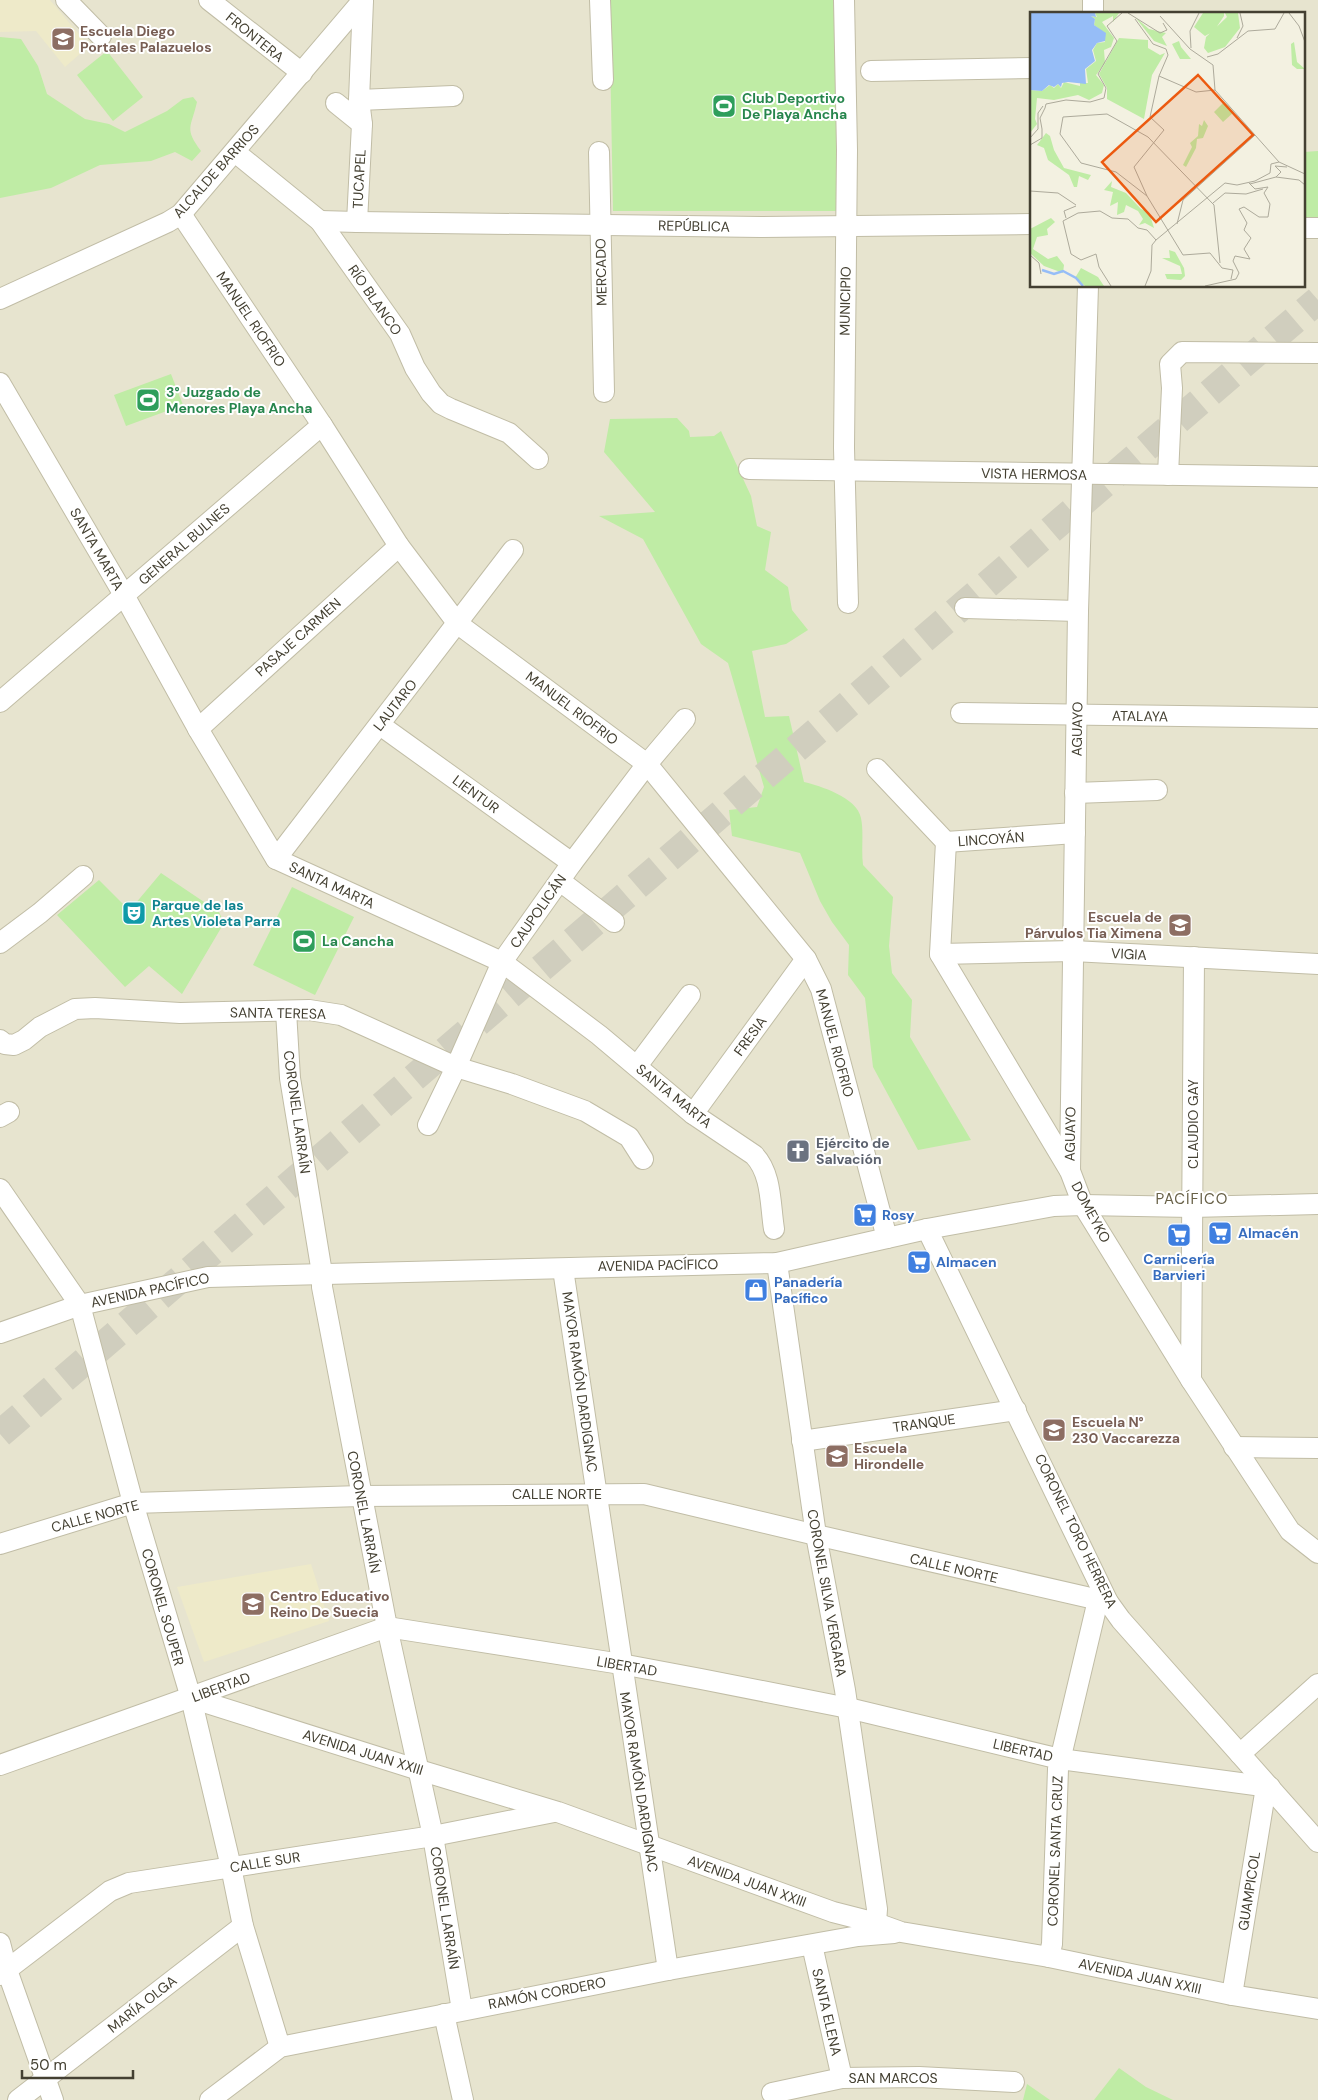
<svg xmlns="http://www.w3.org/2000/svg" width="1318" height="2100" font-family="'DM Sans',sans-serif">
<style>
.residential{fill:#e7e4cf;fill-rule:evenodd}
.education{fill:#eeeac9}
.green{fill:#bfeca5}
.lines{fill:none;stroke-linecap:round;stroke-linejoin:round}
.highway-tunnel{stroke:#d0cebe;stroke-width:28;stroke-dasharray:28 14;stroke-linecap:butt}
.minor-casing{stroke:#c1bda6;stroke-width:22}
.minor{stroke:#fff;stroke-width:20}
.labels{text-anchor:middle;stroke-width:4;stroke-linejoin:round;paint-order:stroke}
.education-label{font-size:14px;font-weight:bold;fill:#785e54;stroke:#fff;text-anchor:start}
.street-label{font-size:14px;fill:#444032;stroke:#fff}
.leisure-label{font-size:14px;font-weight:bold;fill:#27864d;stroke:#fff;text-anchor:start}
.culture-label{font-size:14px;font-weight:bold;fill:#0d838f;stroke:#fff;text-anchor:start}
.worship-label{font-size:14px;font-weight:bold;fill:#5b616d;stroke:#fff;text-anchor:start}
.shop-label{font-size:14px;font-weight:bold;fill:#366cbe;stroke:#fff;text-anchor:start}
.neighbourhood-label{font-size:15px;letter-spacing:1px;fill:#686148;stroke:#fff}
.inset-river{fill:none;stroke:#96bdf7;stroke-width:2.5}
.inset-road{fill:none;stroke:#adaa9b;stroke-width:1}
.view{fill:#ec5a10;fill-opacity:0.15;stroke:#ec5a10;stroke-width:2.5}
.inset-edge{fill:none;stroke:#444032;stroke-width:2.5}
</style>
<rect width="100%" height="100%" fill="#f3f1e1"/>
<!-- residential -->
<path class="residential" d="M0,0H1318V2100H0ZM1032,14H1304V286H1032Z"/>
<!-- education -->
<g class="education">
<path d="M0,0H50L89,46L65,67L36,31L0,32Z"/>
<path d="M311,1564L329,1621L204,1662L177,1587Z"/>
</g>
<!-- green -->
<g class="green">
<path d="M609,0H834L838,211H613Z"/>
<path d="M0,37L21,39L38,66L47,94L85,119L109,124L125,132L167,111L183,99L193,97L197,102C191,128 184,128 201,151L192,161L175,152L151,161L100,165L51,188L0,198Z"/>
<path d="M107,51L143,97L113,121L77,75Z"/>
<path d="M1318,151V218H1304V152Z"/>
<path d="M171,374L183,405L126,426L114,395Z"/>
<path d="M677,418L689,431L690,437L714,436L721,431L751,496L757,526L771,532L765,570L788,587L792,610L808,630L786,644L752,651L765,717L789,716L804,782C820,786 857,797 861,818C864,832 861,850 863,865L893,897L889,946L892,973L912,1000L910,1037L971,1140L918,1150L873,1067L865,998L848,975L849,945L832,922L820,901L800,853L732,836L729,810L757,807L764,787L728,663L701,644L643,539L599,516L655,512L604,452L610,419Z"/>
<path d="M161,873L219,912L224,923L182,994L149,966L125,987L57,915L99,880L126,907L135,904Z"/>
<path d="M292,887L354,917L315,995L253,965Z"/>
<path d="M1119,2068L1146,2087L1173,2100H1094Z"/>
<path d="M1027,2084L1050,2100H1023Z"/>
</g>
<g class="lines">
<!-- highway-tunnel -->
<path class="highway-tunnel" d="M0,1434L1318,300"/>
<!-- minor casing -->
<g class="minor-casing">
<g id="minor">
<path d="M66,0L101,36"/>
<path d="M209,0L302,73"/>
<path d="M600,0L603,80"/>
<path d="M844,0L847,150L844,448L848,603"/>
<path d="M1093,14V0"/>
<path d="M871,71L1032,68"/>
<path d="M359,100L453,96"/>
<path d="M336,103L362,124"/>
<path d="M235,152L320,221L400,334L415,368L431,393L441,404L451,409L509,433L538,459"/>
<path d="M599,152L604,392"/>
<path d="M181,214L322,425L399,546L458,624L647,764L806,959L821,989L887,1238"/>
<path d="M320,221L357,222L362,124L359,100L363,1"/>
<path d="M357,222L761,227L1032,224"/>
<path d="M1304,228H1318"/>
<path d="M0,299L168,222L181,214L363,0"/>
<path d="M0,383L124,595L198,729L276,859L502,962L599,1035L693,1114L754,1155C772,1174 770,1204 774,1229"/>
<path d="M749,469L1318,477"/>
<path d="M1168,475L1172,388L1170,364L1182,352L1318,353"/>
<path d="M965,608L1078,611"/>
<path d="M0,702L322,425"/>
<path d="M961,713L1318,718"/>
<path d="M380,725L572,863"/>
<path d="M198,729L399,546"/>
<path d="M877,769L946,842L1075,833"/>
<path d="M1075,793L1157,790"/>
<path d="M946,842L940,954L1070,1171L1083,1205L1191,1380L1290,1531L1318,1553"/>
<path d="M276,859L513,550"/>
<path d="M560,881L614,922"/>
<path d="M0,943L40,913L83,876"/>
<path d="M940,954L1073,951L1318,964"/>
<path d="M286,1011L290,1078L322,1273V1287L387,1627L433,1836L462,2010"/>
<path d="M0,1040L5,1044L14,1045L24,1040L40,1027L75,1009L95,1008L180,1013L309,1010L341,1015L456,1067L512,1084L585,1111L629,1137L643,1159"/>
<path d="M637,1066L690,995"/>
<path d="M693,1114L806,959"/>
<path d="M0,1117L9,1112"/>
<path d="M428,1125L456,1067L502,962L572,863L647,764L685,719"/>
<path d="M1070,1171L1078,611L1088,286"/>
<path d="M0,1189L80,1305L133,1503L191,1698L231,1867L243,1926L280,2047"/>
<path d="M927,1229L1108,1602L1121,1620L1318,1842"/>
<path d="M777,1263L816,1535L845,1690L877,1909L876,1923"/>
<path d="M563,1269L668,1970"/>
<path d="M0,1333L80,1305L208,1277L777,1263L927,1229L1054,1206L1083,1205L1192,1207L1318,1204"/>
<path d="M1191,1380L1194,957"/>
<path d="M802,1441L1016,1410"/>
<path d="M1234,1447L1318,1448"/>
<path d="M0,1544L133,1503L361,1496L644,1494L816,1535L1108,1602"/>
<path d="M191,1698L419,1770L558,1812L833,1912L876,1923L901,1932L1049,1957L1232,1995L1318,2009"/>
<path d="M1240,1754L1318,1684"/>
<path d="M0,1765L387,1627L621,1664L701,1679L848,1708L1060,1759L1270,1787"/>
<path d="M0,1943L7,1970L53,2100"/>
<path d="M812,1945L842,2078"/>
<path d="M1049,1957L1052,1944L1058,1769L1098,1600"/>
<path d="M0,1975L110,1891L129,1883L433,1836L554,1812"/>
<path d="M1232,1995L1266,1787"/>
<path d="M444,2014L463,2100"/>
<path d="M772,2093L842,2078L919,2077L1014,2082"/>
<path d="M18,2100L243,1926"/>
<path d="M210,2100L280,2047L668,1970L858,1936L894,1933"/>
</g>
</g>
<!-- minor -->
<use href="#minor" class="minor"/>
</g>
<!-- icons -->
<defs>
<g id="school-square" transform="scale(1.25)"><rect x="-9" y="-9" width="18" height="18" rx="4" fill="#8d6e63" stroke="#fff"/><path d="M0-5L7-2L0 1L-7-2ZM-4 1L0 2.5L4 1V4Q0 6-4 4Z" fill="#fff"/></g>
<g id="stadium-square" transform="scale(1.25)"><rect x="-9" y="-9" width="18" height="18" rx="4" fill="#2e9e5b" stroke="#fff"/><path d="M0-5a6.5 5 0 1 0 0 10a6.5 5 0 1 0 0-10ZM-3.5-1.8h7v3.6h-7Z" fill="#fff"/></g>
<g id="theatre-square" transform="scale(1.25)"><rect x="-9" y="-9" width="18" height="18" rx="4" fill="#0f9aa8" stroke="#fff"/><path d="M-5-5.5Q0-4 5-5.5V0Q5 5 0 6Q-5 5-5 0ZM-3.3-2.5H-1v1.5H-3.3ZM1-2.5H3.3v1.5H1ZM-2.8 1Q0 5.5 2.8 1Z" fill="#fff"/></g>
<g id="church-square" transform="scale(1.25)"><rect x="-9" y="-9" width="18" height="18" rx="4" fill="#6b7280" stroke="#fff"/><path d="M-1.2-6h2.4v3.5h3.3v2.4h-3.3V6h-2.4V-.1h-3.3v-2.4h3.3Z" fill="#fff"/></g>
<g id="supermarket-square" transform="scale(1.25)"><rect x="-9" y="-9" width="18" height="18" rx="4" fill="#3f7fe0" stroke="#fff"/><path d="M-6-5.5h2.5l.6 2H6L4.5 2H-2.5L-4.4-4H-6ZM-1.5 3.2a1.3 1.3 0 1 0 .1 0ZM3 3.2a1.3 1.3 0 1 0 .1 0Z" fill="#fff"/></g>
<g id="shop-square" transform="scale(1.25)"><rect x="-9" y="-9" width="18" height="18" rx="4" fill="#3f7fe0" stroke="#fff"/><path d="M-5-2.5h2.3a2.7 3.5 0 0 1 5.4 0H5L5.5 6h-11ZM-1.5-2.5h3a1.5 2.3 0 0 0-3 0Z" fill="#fff"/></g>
</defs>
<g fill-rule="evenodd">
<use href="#school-square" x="63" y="39"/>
<use href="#stadium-square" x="724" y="106"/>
<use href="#stadium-square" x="148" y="400"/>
<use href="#theatre-square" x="134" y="913"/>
<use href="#school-square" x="1180" y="925"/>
<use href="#stadium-square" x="304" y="941"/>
<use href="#church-square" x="798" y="1151"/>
<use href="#supermarket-square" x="865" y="1215"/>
<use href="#supermarket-square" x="1220" y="1233"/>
<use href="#supermarket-square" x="1179" y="1235"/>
<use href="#supermarket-square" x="919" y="1262"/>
<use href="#shop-square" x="756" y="1290"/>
<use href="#school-square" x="1054" y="1430"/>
<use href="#school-square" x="837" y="1456"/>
<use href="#school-square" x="253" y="1604"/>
</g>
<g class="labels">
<!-- education labels -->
<g class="education-label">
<text x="80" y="36">Escuela Diego<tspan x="80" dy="16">Portales Palazuelos</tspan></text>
<text x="1162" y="922" text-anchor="end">Escuela de<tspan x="1162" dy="16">Párvulos Tia Ximena</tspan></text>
<text x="1072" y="1427">Escuela N°<tspan x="1072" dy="16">230 Vaccarezza</tspan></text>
<text x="854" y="1453">Escuela<tspan x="854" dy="16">Hirondelle</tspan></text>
<text x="270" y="1601">Centro Educativo<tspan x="270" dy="16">Reino De Suecia</tspan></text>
</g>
<!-- street labels -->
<g class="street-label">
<text transform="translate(255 37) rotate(39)" y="5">FRONTERA</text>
<text transform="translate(216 171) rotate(-48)" y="5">ALCALDE BARRIOS</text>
<text transform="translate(359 179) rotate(-87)" y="5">TUCAPEL</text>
<text transform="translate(694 226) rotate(1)" y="5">REPÚBLICA</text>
<text transform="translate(601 272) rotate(-91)" y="5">MERCADO</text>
<text transform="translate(375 300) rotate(55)" y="5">RÍO BLANCO</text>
<text transform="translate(845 301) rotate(-89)" y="5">MUNICIPIO</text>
<text transform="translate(251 319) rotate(56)" y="5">MANUEL RIOFRIO</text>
<text transform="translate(1034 474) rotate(1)" y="5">VISTA HERMOSA</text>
<text transform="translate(184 544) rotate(-41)" y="5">GENERAL BULNES</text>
<text transform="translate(97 549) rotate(60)" y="5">SANTA MARTA</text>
<text transform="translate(298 637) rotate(-42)" y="5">PASAJE CARMEN</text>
<text transform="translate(395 705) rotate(-52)" y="5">LAUTARO</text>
<text transform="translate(572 708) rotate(37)" y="5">MANUEL RIOFRIO</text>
<text transform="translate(1140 716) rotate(1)" y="5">ATALAYA</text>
<text transform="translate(1077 729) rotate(-89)" y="5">AGUAYO</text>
<text transform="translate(476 794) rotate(36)" y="5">LIENTUR</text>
<text transform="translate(991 839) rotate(-4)" y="5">LINCOYÁN</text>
<text transform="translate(332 885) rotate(25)" y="5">SANTA MARTA</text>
<text transform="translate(538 911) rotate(-55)" y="5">CAUPOLICÁN</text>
<text transform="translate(1129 954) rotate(3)" y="5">VIGIA</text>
<text transform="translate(278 1013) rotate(1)" y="5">SANTA TERESA</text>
<text transform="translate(750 1036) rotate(-54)" y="5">FRESIA</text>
<text transform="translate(835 1043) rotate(75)" y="5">MANUEL RIOFRIO</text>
<text transform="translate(674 1096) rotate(39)" y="5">SANTA MARTA</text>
<text transform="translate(297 1112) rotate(82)" y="5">CORONEL LARRAÍN</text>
<text transform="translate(1193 1124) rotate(-90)" y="5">CLAUDIO GAY</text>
<text transform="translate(1070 1134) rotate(-89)" y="5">AGUAYO</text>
<text transform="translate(1091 1212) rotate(62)" y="5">DOMEYKO</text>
<text transform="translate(658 1265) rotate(-1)" y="5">AVENIDA PACÍFICO</text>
<text transform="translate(150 1290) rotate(-12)" y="5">AVENIDA PACÍFICO</text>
<text transform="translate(580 1382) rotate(82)" y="5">MAYOR RAMÓN DARDIGNAC</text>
<text transform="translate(924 1423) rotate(-8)" y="5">TRANQUE</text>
<text x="557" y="1499">CALLE NORTE</text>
<text transform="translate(364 1512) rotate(79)" y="5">CORONEL LARRAÍN</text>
<text transform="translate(95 1516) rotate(-15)" y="5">CALLE NORTE</text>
<text transform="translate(1076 1531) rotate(64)" y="5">CORONEL TORO HERRERA</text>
<text transform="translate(954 1568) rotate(13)" y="5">CALLE NORTE</text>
<text transform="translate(827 1593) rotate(80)" y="5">CORONEL SILVA VERGARA</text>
<text transform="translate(163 1607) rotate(74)" y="5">CORONEL SOUPER</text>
<text transform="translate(627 1666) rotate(10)" y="5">LIBERTAD</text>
<text transform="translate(221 1687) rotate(-20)" y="5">LIBERTAD</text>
<text transform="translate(1023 1750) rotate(13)" y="5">LIBERTAD</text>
<text transform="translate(363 1752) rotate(17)" y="5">AVENIDA JUAN XXIII</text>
<text transform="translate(639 1782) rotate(81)" y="5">MAYOR RAMÓN DARDIGNAC</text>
<text transform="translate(1055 1851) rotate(-88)" y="5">CORONEL SANTA CRUZ</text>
<text transform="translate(265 1862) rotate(-9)" y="5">CALLE SUR</text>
<text transform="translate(747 1881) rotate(20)" y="5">AVENIDA JUAN XXIII</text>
<text transform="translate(1249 1891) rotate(-81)" y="5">GUAMPICOL</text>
<text transform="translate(445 1908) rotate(81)" y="5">CORONEL LARRAÍN</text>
<text transform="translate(1140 1976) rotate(12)" y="5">AVENIDA JUAN XXIII</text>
<text transform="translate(547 1993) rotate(-11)" y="5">RAMÓN CORDERO</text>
<text transform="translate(142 2004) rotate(-38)" y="5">MARÍA OLGA</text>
<text transform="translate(827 2012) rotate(77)" y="5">SANTA ELENA</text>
<text x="893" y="2083">SAN MARCOS</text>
</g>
<!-- leisure labels -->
<g class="leisure-label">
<text x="742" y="103">Club Deportivo<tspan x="742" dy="16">De Playa Ancha</tspan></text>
<text x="166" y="397">3° Juzgado de<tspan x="166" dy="16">Menores Playa Ancha</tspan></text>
<text x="322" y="946">La Cancha</text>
</g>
<!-- culture labels -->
<g class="culture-label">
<text x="152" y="910">Parque de las<tspan x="152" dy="16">Artes Violeta Parra</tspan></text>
</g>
<!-- worship labels -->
<g class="worship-label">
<text x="816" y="1148">Ejército de<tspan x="816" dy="16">Salvación</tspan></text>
</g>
<!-- shop labels -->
<g class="shop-label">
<text x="882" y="1220">Rosy</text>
<text x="1238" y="1238">Almacén</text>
<text x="1179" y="1264" text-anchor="middle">Carnicería<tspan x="1179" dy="16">Barvieri</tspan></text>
<text x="936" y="1267">Almacen</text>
<text x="774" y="1287">Panadería<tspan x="774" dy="16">Pacífico</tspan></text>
</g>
<!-- neighbourhood labels -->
<g class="neighbourhood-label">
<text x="1192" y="1204">PACÍFICO</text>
</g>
</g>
<!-- overview -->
<g transform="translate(1030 12)">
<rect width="275" height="275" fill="#f3f1e1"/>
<path d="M65,1H89L83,10V4L72,10L84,26L81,35L74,38L75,51L66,63L74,73L72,81L59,88L48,83L24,88L7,86L5,107L7,112L0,121V78L12,79L20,73L24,76L28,72L31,76L34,70L50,74V71H58L56,57L66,49L63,38L67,31L75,30L73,23L76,22L64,13L65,7L61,4L67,5ZM173,1H194V4L184,19L175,24L164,15ZM195,1H208L210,16L195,35L178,41L174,36L176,25L197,5ZM105,5L119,17L136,21L132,25L137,34L124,29ZM89,26L118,28V36L130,43L135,41L122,63L114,107L77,87V76L69,62ZM149,29L151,35L161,47H150L142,32ZM264,30L267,50L275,57H267L262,53L261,32ZM194,90L204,100L193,110L184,100ZM174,108L178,114L173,126L167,127L166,136L156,155L153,153L162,135L160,131L168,124L169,112L172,114ZM16,121L20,124L24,138L34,156L61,163L58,168L49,164L47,175H44L39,163L18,148L14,136L7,133ZM82,169L81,175L96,181L111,197L119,200L124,216L115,211L109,213L113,207L108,199L96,193L94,200L87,203L88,190L80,194L83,180L74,178ZM21,206L25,210L17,217L18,223L7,225L3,237L18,247L27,244L34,253L33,261L14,254L0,241V217ZM139,238L145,240L154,256L155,264L151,268L137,267L135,262H152L150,254L132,246H140ZM51,256L68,265L74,274H55L45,266Z" fill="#bfeca5"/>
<path d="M0,1H65L66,5L61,4L65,7L64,13L76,21L75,29L67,31L62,38L65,49L55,57L56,72L38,70L32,71L31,75L28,72L24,75L19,73L12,79L0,78Z" fill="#96bdf7"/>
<path class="inset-river" d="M12,258L24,262L33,259L46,266L53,274"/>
<path class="inset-road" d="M98,1L130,21L137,18L133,11M259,1L269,14L275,30M105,7L123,32L136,37L138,43L129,64L120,105L134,118L104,155L117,184L153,243L180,241L192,256L203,258L201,267M207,26L213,14L210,1M161,36L160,19L169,1M177,45L188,42L218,19L245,17L254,1M129,64L166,80L185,78M15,96L16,92L36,88L60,90L74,86L76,76L68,62L87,29L77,14L92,1M12,117L10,106L15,96M0,126L8,117V101L13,94M0,133L12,126V117M249,150L275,162M246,165L251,160L245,154L257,155M219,171L225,177L238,175M220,172L246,165L269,168L275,173M0,179L28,181L46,193M117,184L86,160L51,151L30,122L33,105L77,102L118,125L184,193L190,251M183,191L195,181L216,182L233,177M36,206L34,199L46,194M147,212L153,188L225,123M0,243L9,251L11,262M81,274L69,255L66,242L51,248L41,242L33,209L48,201L70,199L82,206L98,207L108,216L117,218L126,228M115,274L121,259L122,233L126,228L195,171L207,173L225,169L240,161L241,152L249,150L185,78L183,53L160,37L130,4M175,274L206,267L209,261L203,249L205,244L220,247L214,237L221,226L214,218L217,211L209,197L214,195L229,205H238L240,192L234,181L238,175"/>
<path class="view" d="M168,63L223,123L126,210L72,150Z"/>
<rect width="275" height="275" class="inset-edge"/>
</g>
<!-- scale -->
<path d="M22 2070v8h111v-8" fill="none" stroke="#444032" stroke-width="2.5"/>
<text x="30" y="2070" font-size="15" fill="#444032" stroke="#ffffff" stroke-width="4" paint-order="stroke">50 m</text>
</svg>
